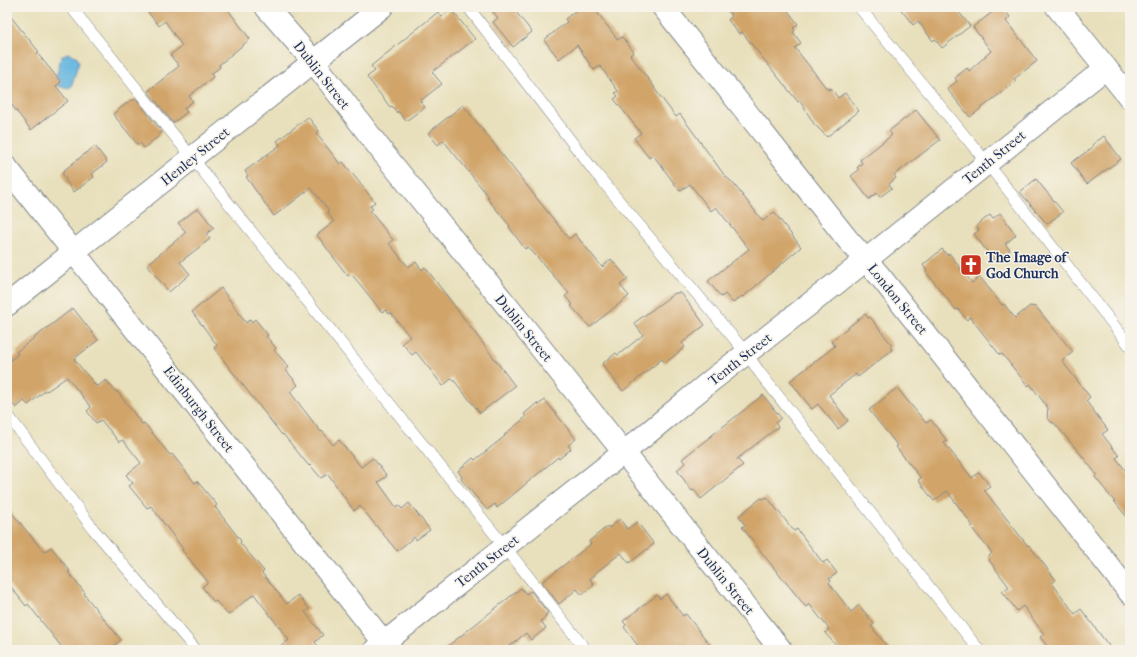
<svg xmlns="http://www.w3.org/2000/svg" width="1137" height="657" font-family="'IM FELL French Canon',serif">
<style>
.water{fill:#64b5df;stroke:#40729e}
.building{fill:#d1a56a}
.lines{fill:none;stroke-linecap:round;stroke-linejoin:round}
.service-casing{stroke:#82888d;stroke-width:12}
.minor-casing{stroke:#82888d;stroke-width:24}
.primary-casing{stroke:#82888d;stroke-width:24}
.service{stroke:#fff;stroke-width:11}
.minor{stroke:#fff;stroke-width:22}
.primary{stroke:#fff;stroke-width:22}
.labels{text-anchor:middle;stroke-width:3;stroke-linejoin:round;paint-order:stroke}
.street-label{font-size:14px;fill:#1b2f5e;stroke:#f7f3e8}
.poi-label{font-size:14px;font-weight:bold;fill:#1b2f5e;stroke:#f7f3e8;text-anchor:start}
</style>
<rect width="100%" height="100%" fill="#f7f3e8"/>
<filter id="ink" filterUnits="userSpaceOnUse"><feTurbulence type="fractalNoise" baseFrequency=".025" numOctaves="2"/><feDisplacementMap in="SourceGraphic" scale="8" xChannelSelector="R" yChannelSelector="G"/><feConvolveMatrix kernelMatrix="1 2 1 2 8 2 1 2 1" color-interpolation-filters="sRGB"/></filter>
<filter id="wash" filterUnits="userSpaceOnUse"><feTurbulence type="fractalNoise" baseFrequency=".012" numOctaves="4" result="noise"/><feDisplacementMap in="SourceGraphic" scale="16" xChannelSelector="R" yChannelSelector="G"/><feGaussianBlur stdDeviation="0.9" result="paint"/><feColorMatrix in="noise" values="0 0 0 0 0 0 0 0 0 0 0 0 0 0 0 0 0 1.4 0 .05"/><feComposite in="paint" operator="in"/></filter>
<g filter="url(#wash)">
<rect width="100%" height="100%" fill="#e8e0bc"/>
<!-- water -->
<path class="water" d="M67,53L76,56L79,62L71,87L67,88L58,86L55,82L61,57Z"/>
<g id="blocks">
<!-- building -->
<g class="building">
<path d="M144,7H226L250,39L219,65L220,67L211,74L213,77L189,96L193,101L184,108L187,112L173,123L148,91L179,66L170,55L182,46L165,21L159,26Z"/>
<path d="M489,7H512L532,32L513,47L493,22L498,18Z"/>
<path d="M580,7H593L618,40L622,37L634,52L630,55L655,88H654L676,117L680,114L725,176L732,182L763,221L774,212L801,247L743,297L742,296L733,303L725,294L721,297L708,281L749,249L716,207L711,211L690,184L680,191L653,155L649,158L634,138L641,133L614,99L618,96L615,93L618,91L600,66L594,70L577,45L559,59L544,40L567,22L565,19Z"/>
<path d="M725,7H785L798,24L793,28L795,30L793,32L801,43L795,48L828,90L831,88L838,98L845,93L859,111L827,137L814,124L800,101L798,102L742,32L739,34L728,20L732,16Z"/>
<path d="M899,7H955L970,26L942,48L935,39L933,41L918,21L913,25Z"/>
<path d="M999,7H1002L1010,17L1006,21L1037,61L1014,79L1016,81L970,117L947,89L957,81L955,78L967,68L969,71L991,51L973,27Z"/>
<path d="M451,9L475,39L432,72L442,84L420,101L425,107L406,121L398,111L397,113L392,106L390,107L367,77L375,71L371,66L438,12L442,17Z"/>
<path d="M7,12L39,52L37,53L61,82L56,86L68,101L31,130L7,99Z"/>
<path d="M135,99L137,100L162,132L159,134L160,135L144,148L140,143L138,145L113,114L131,100L132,101Z"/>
<path d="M463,105L569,239L575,234L602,267L611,259L628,279L620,285L629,296L590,327L571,306L573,305L565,296L569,293L528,247L525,249L509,227L510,226L487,198L489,197L443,140L438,145L428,133Z"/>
<path d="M916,110L940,140L894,175L896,178L889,184L892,188L880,197L877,193L869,199L851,176L859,170L857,168L862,163L860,160L892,135L889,131Z"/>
<path d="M308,117L319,131L316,133L340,164L343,162L375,202L370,206L373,209L370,211L393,240L389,243L408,267L416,262L422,270L425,267L515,386L480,413L452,378L443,386L416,352L412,355L402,343L410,337L391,313L389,314L386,310L382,312L359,283L351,274L348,276L331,254L317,235L334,222L327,212L329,211L311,188L274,216L246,177L248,176L245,171L280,145L277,141Z"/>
<path d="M1104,136L1121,159L1087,184L1071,163L1093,147L1092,145Z"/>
<path d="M95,146L107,162L92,174L94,177L74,192L65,180L66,179L62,173L64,172L63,171Z"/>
<path d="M1036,179L1063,212L1047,224L1020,192Z"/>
<path d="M198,208L214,228L206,234L210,239L180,262L190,274L169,292L147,265L186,232L178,223Z"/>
<path d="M1000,213L1016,235L1005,244L1010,250L995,262L974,234L979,230L976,226L990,215L993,219Z"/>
<path d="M942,249L947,255L949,253L972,283L980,277L1002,305L1004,304L1015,318L1030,306L1036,307L1073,352L1062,361L1090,397L1086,401L1108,430L1102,434L1119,456L1116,458L1130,476V521L1095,477L1097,475L1079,452L1054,423L1051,422L1047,417L1048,408L1030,384L1028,386L1002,354L1000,355L970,317L967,320L958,309L956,310L926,272L927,271L923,265Z"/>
<path d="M221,288L246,323L250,319L252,322L255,319L268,335L266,336L276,348L274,350L289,367L286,370L298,385L290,392L321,432L322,431L333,445L339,440L361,467L373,458L387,476L378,482L396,507L399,505L402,509L409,503L430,530L416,540L414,537L397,551L360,506L354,511L328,474L321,478L310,465L309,466L283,434L282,435L214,348L217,345L192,312Z"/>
<path d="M675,293H681L705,325L682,343L685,347L665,363L662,359L623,391L602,364L616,353L618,355L643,335L634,323Z"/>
<path d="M73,308L98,340L74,359L96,386L97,385L98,386L106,380L116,392L117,391L142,424L144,423L170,455L172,454L195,483L197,481L217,505L215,507L241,541L240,543L264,571L262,573L287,604L298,595L309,609L305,612L323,635L315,642L321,650H276L289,640L254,594L228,615L216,601L214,602L202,587L208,582L182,550L183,549L151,506L147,508L129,486L133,483L126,475L141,463L123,440L119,442L101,420L96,423L87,411L91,407L67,377L47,391L46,390L28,405L24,401L16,408L7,397V363L18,354L16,352Z"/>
<path d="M865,314L868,318L870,317L892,345L890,347L892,350L858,377L856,374L829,395L848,421L838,429L818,404L812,409L790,381L835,346L831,341Z"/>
<path d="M897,388L926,423L931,420L947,441L944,443L972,478L979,472L990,486L984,490L1028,546L1029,545L1056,580L1052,583L1075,614L1081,609L1112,650H1050L1040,637L1044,634L1023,606L1017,611L1002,591L1009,587L989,560H990L988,557L992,553L971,527L973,526L947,491L934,501L918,480L921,478L896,447L898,446L869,410Z"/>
<path d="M763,395L781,418L775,423L778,427L737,459L743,465L701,499L694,490L692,491L677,470L685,463L682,459Z"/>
<path d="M545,400L576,439L568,445L571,449L559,459L558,457L497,508L495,504L487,510L461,479L462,477L458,471L473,458L475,460L505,436L504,435L526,417L524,414L537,403L538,405Z"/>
<path d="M767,497L794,531L797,529L823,563L827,560L837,573L829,579L831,581L829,583L851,612L859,605L874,624L871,626L890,650H840L825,633L829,629L809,604L806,607L784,580V581L742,527L745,525L739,516L761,498L763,499Z"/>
<path d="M7,507L44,552L51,547L70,571L68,572L85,593L84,594L121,640L109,650H64L28,604L26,606L7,582Z"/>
<path d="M620,519L627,529L637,522L654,544L629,563L621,553L594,574L595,575L590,579L594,585L582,595L577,589L559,604L542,582L591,544L589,541L608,526L609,528Z"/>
<path d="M521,588L526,594L531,591L548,613L545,615L546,616L541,621L546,628L531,640L526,633L505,650H443Z"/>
<path d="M666,594L683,616L686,614L714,650H641L624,627L626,625L623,621L657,595L660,599Z"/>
</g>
</g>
</g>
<g filter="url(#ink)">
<use href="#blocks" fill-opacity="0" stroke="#82888d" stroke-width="1"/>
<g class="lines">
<!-- service casing -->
<g class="service-casing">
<g id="service">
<path d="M71,7L505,547L586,650"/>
<path d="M468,7L594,171L747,354L760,373L979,650"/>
<path d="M859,7L987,163L1130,346"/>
<path d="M7,414L94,530L196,650"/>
</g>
</g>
<!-- minor casing -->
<g class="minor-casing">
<g id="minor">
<path d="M266,7L314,62L384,154L524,327L781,650"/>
<path d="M663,7L848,240L879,275L1130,593"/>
<path d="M7,168L390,650"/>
<path d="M7,305L382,7"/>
<path d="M375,650L643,437L712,380L852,271L1106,68"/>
</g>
</g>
<!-- primary casing -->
<g class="primary-casing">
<path id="primary" d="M1057,7L1130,98"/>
</g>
<!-- service -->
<use href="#service" class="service"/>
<!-- minor -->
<use href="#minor" class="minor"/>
<!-- primary -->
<use href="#primary" class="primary"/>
</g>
</g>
<!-- icons -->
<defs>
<g id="church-square" transform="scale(1.15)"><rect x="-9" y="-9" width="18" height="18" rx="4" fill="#c8321e" stroke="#f7f3e8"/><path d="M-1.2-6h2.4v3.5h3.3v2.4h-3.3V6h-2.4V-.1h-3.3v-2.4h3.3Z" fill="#fff"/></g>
</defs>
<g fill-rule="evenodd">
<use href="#church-square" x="971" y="265"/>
</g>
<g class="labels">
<!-- street labels -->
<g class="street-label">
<text transform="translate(322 75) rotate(52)" y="5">Dublin Street</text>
<text transform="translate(195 156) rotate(-39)" y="5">Henley Street</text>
<text transform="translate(994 157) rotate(-39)" y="5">Tenth Street</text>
<text transform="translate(898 299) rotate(51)" y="5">London Street</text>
<text transform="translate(524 328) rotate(51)" y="5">Dublin Street</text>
<text transform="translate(740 359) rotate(-38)" y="5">Tenth Street</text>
<text transform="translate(199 409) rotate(52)" y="5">Edinburgh Street</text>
<text transform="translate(487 561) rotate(-38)" y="5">Tenth Street</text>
<text transform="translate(726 581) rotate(51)" y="5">Dublin Street</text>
</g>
<!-- poi labels -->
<g class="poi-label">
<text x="986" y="262">The Image of<tspan x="986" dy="16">God Church</tspan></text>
</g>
</g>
<!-- margin -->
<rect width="1137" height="657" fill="none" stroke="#f7f3e8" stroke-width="24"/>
</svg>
